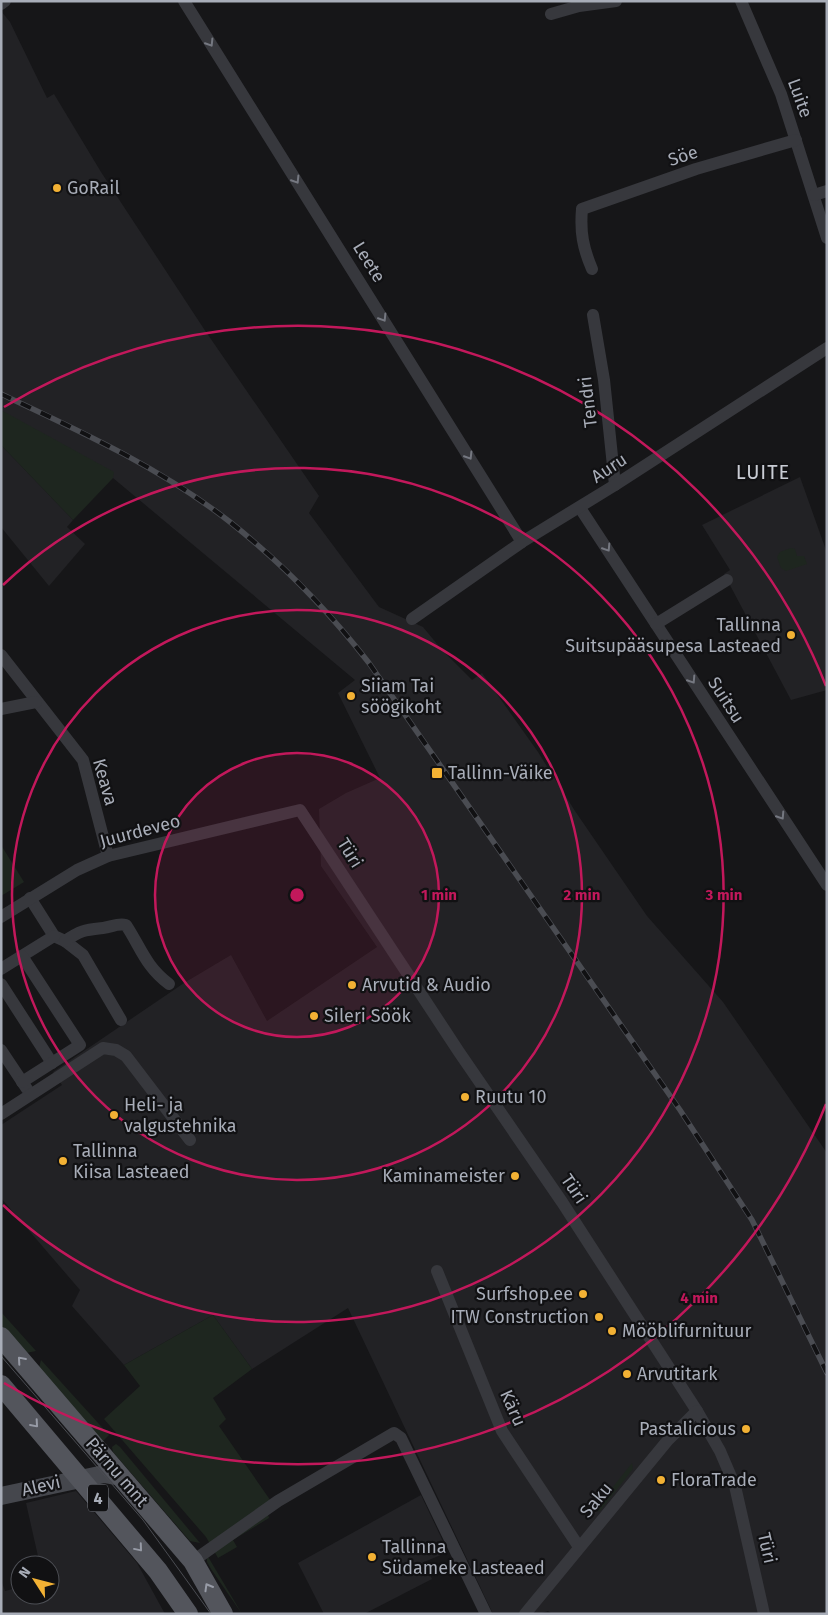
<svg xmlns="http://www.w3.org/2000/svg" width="828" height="1615" font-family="'Fira Sans',sans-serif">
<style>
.built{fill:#222225}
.green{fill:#1e261f}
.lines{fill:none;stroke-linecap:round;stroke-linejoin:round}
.street{stroke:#37383d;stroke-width:12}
.secondary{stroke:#45474d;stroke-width:18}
.primary{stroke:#53555c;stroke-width:20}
.tram{stroke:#4a4c52;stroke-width:1}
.rail-casing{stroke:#4a4c52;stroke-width:5.5}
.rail{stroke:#111113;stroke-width:4;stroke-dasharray:11;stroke-linecap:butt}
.oneway{stroke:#757881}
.oneway2{stroke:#979ba6}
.ring{fill:none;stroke:#c2185b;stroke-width:2.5}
.poi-dot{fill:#f2b134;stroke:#111113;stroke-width:2}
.labels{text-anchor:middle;stroke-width:4.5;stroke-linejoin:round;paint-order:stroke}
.shield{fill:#111113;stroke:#7b7e86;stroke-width:1}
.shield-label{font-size:16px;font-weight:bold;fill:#a8adb8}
.street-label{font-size:18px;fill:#a8adb8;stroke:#111113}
.poi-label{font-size:18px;fill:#a8adb8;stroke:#111113;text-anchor:start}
.quarter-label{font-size:20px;letter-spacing:1px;fill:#c9ccd4;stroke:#111113}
.centre{fill:#c2185b;stroke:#111113;stroke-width:2.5}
.ring-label{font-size:15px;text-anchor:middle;font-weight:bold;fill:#c2185b;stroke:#111113;stroke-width:4.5;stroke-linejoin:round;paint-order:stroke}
</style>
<rect width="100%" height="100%" fill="#161618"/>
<!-- built -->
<g class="built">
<path d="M1,11L10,22L47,98L54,94L101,172L204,329L319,496L309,513L379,607L423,627L442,650L472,680L482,673L538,752L575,811L647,916L723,1002L827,1153V1614H552L548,1611L539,1614H493L348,1308L252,1369L213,1315L124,1365L72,1306L80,1290L1,1198V1125L62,1085L53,1072L184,983L231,955L267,1021L377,947L321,866L319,809L346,793L380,778L338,693L355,680L113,478L1,414Z"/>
<path d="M1,445L73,520L67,527L85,544L49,586L1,527Z"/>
<path d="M800,477L827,553V690L791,700L724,574L730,570L702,525Z"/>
<path d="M76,1491L137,1563L165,1614H1V1580L5,1591L20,1587V1595H50V1565H40L26,1503Z"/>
<path d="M421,1495L448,1552L424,1562L432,1579L364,1614H324L298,1563Z"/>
</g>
<!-- green -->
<g class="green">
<path d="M1,410L114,472L113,478L73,520L1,445Z"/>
<path d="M791,548L795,549L797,556H804L807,564L786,571L781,568L777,557L780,552Z"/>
<path d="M1,845L24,882L1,896Z"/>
<path d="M1,1312L36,1351L26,1353L1,1328Z"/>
<path d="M213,1315L252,1369L213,1398L226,1419L219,1426L275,1507L267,1511L269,1518L233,1540L237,1547L218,1558L206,1537L104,1419L140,1386L124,1365Z"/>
<path d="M41,1360L109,1435L103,1441L39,1368Z"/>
<path d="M116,1444L120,1447L200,1543L190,1541L113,1452L112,1447Z"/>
<path d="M632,1463L633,1469L600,1511L593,1512Z"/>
<path d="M207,1555L242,1614L211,1569L207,1562Z"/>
</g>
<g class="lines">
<!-- street -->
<g class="street">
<path d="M184,1L522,542"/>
<path d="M741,1L781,94L827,238"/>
<path d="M1,4L5,1"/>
<path d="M551,14L579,6L616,1"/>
<path d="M814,195L827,191"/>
<path d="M592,269C583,248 580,232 582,209L696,169L796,140"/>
<path d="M593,315L604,380L615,485"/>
<path d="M580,508L827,885"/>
<path d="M412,619L522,542L615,485L827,348"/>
<path d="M656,624L727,580"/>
<path d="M1,655L83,760L108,856"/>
<path d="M1,709L36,702"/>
<path d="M30,898L54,936L65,941L83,955L121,1020"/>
<path d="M1,917L77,870L108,856L300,810L459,1052L562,1202L697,1411L720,1451L735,1486L764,1614"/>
<path d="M65,941C81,930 85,930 103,928C112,927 117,923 126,925C141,948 146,967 169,984"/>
<path d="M1,969L54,936"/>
<path d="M1,984L52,1063"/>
<path d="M1,1050L27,1089"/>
<path d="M22,1082L80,1045L22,956"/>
<path d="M1,1114L103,1048L116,1050L126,1056L190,1140"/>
<path d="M437,1271L502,1431L579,1547"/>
<path d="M193,1561L278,1501L394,1433L401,1438L486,1614"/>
<path d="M525,1614L668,1440L697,1411"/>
</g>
<!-- secondary -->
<path class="secondary" d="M1,1496L104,1474L121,1477"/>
<!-- primary -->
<g class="primary">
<path d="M1,1337L193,1561L223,1614"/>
<path d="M1,1385L158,1571L188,1614"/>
</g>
<!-- tram -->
<path class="tram" d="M1,1356L143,1520L211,1614"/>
<!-- rail casing -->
<g class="rail-casing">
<path id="rail" d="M1,394C80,431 161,468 230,522C283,564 328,610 369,663L680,1110L752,1220L827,1373"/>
</g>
<!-- rail -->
<use href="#rail" class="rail"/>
</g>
<!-- one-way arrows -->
<defs><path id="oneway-chevron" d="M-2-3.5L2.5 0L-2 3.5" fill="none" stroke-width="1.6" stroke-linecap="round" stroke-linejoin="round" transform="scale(1.25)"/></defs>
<g class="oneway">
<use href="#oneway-chevron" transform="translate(210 43) rotate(58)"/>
<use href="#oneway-chevron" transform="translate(296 180) rotate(58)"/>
<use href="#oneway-chevron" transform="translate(383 318) rotate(58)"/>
<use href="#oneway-chevron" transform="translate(469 456) rotate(58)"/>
<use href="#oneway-chevron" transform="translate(607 548) rotate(57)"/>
<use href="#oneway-chevron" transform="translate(692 680) rotate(57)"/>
<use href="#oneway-chevron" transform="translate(781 816) rotate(57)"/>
</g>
<g class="oneway2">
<use href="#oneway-chevron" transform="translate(21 1360) rotate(-131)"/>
<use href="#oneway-chevron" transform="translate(35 1424) rotate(49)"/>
<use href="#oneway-chevron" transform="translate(139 1548) rotate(50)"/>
<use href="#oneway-chevron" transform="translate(208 1587) rotate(-120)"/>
</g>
<!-- distance rings -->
<circle cx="297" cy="895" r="142" fill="#c2185b" fill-opacity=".12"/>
<g class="ring">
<circle cx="297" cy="895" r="142"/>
<circle cx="297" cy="895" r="285"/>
<path d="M3 585A427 427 0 1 1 3 1205"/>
<path d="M826 1104A569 569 0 0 1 4 1383M4 407A569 569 0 0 1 826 686"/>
</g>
<!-- markers -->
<g class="poi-dot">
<circle cx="57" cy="188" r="5"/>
<circle cx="791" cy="635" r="5"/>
<circle cx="351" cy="696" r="5"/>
<rect x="431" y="767" width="12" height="12" rx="2.5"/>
<circle cx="352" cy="985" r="5"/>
<circle cx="314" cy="1016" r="5"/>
<circle cx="465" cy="1097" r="5"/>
<circle cx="114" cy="1115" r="5"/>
<circle cx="63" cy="1161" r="5"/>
<circle cx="515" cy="1176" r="5"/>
<circle cx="583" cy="1294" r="5"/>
<circle cx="599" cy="1317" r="5"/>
<circle cx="612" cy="1331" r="5"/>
<circle cx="627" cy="1374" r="5"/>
<circle cx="746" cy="1429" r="5"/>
<circle cx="661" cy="1480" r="5"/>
<circle cx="372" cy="1557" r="5"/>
</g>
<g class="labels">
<!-- shield labels -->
<rect class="shield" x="88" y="1484.5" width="20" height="27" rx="4"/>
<g class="shield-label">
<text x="98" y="1504">4</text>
</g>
<!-- street labels -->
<g class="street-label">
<text transform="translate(800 98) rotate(70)" y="6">Luite</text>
<text transform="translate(683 156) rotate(-18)" y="6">Söe</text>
<text transform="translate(369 262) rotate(58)" y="6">Leete</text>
<text transform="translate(588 402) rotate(-97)" y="6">Tendri</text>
<text transform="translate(609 468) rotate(-33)" y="6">Auru</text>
<text transform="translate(726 700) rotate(57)" y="6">Suitsu</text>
<text transform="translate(105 782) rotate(74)" y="6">Keava</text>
<text transform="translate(140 831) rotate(-15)" y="6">Juurdeveo</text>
<text transform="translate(350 853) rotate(58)" y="6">Türi</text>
<text transform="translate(574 1189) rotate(56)" y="6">Türi</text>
<text transform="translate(513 1408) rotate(66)" y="6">Käru</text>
<text transform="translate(117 1472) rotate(49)" y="6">Pärnu mnt</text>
<text transform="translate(41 1486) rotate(-13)" y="6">Alevi</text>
<text transform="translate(596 1500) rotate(-51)" y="6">Saku</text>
<text transform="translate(767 1548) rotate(77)" y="6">Türi</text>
</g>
<!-- poi labels -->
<g class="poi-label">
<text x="67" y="194">GoRail</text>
<text x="781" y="631" text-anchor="end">Tallinna<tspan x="781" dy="21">Suitsupääsupesa Lasteaed</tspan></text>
<text x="361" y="692">Siiam Tai<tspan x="361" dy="21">söögikoht</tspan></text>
<text x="448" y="779">Tallinn-Väike</text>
<text x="362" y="991">Arvutid &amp; Audio</text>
<text x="324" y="1022">Sileri Söök</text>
<text x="475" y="1103">Ruutu 10</text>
<text x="124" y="1111">Heli- ja<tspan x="124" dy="21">valgustehnika</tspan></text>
<text x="73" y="1157">Tallinna<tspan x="73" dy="21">Kiisa Lasteaed</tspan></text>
<text x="505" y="1182" text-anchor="end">Kaminameister</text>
<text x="573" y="1300" text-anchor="end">Surfshop.ee</text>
<text x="589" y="1323" text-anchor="end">ITW Construction</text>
<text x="622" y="1337">Mööblifurnituur</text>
<text x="637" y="1380">Arvutitark</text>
<text x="736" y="1435" text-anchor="end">Pastalicious</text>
<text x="671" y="1486">FloraTrade</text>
<text x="382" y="1553">Tallinna<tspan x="382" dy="21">Südameke Lasteaed</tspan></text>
</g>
<!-- quarter labels -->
<g class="quarter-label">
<text x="763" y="479">LUITE</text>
</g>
</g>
<circle cx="297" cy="895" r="8" class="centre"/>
<g class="ring-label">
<text x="439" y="900">1 min</text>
<text x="582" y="900">2 min</text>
<text x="724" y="900">3 min</text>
<text x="699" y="1303">4 min</text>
</g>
<!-- border -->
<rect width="828" height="1615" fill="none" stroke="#a8adb8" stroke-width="5"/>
<!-- north arrow -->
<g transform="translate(35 1580) rotate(306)"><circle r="24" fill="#111113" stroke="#4d4f55"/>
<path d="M0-4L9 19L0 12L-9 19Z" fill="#f2b134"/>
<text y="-8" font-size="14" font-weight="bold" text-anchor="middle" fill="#a8adb8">N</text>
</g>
</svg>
